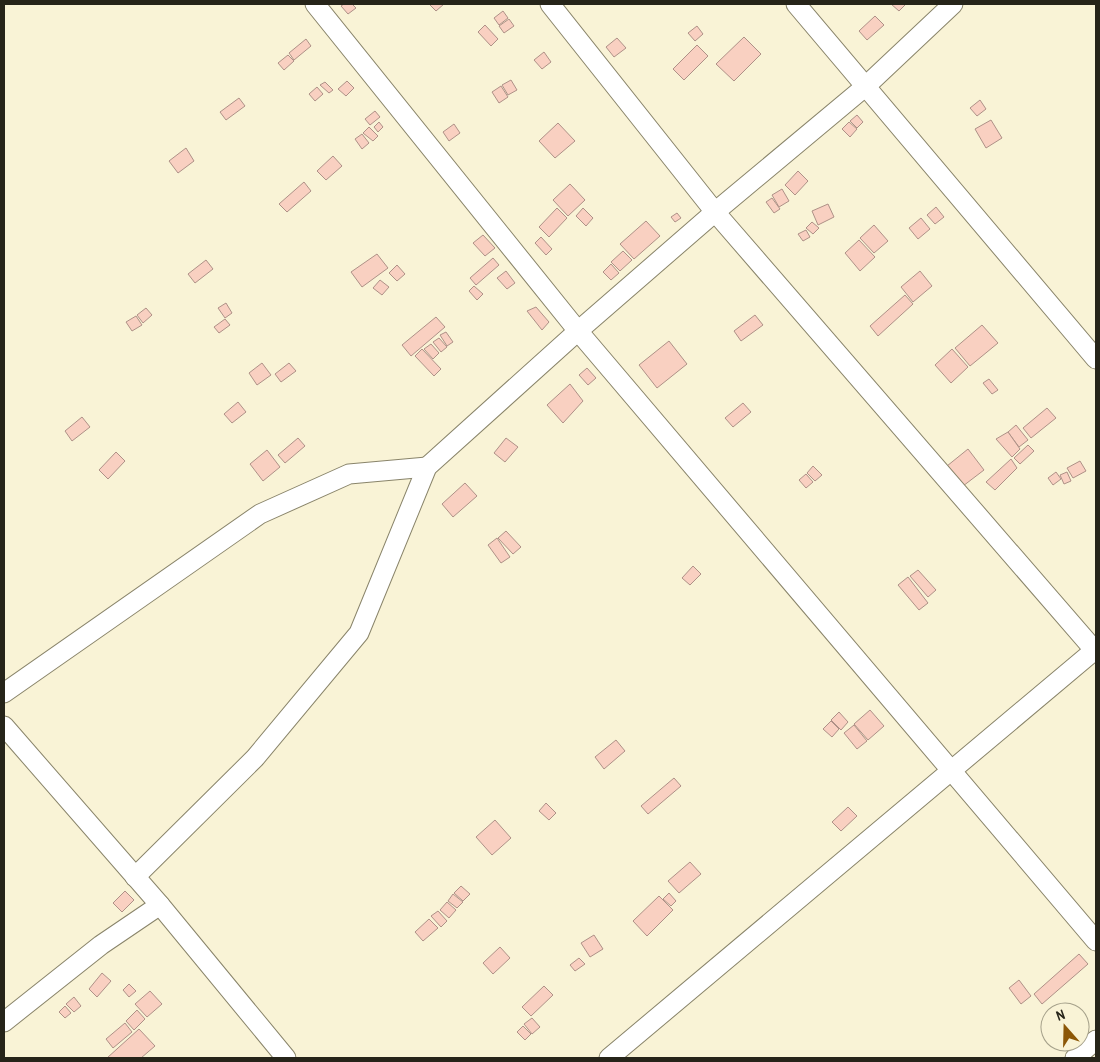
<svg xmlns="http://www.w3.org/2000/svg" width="1100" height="1062" font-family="'Archivo Narrow',sans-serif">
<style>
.building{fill:#f9d0c1;stroke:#ae9187}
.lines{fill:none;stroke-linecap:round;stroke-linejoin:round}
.minor-casing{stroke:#89846a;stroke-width:21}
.minor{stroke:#fff;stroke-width:19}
</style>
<rect width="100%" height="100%" fill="#f9f3d6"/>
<!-- building -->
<g class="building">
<path d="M344,4H352L356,8L348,14L341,6Z"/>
<path d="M429,4H444L436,11Z"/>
<path d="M891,4H906L899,11Z"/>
<path d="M503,11L508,18L499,25L494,18Z"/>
<path d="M875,16L884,25L867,40L859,31Z"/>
<path d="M509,19L514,26L504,33L499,26Z"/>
<path d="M485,25L498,39L491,46L478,32Z"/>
<path d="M697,26L703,34L695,41L688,33Z"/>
<path d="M744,37L761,54L734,81L716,64Z"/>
<path d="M617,38L626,48L614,57L606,47Z"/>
<path d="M306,39L311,46L294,60L289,53Z"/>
<path d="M697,45L708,56L684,80L673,69Z"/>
<path d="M544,52L551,62L542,69L534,60Z"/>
<path d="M288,55L294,61L284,70L278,63Z"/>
<path d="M511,80L517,90L508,95L502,85Z"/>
<path d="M347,81L354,88L346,96L338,89Z"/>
<path d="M325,82L333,90L329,93L320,85Z"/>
<path d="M501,86L508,97L499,103L492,92Z"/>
<path d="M317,87L323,94L315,101L309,94Z"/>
<path d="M239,98L245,106L226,120L220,112Z"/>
<path d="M980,100L986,109L977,116L970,108Z"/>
<path d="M375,111L380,117L370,125L365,119Z"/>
<path d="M857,115L863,122L857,128L850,121Z"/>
<path d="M991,120L1002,138L986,148L975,129Z"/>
<path d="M379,122L383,127L378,132L374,127Z"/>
<path d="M849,122L857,129L850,137L842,129Z"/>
<path d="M558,123L575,141L555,158L539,141Z"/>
<path d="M454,124L460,133L449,141L443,132Z"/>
<path d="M369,127L378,136L373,141L363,133Z"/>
<path d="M362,134L369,143L362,149L355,139Z"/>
<path d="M186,148L194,161L178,173L169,161Z"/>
<path d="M333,156L342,166L326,180L317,171Z"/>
<path d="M798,171L808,181L795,195L785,185Z"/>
<path d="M304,182L311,191L287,212L279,204Z"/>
<path d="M570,184L585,200L568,216L553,200Z"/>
<path d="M782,189L789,201L779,207L772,195Z"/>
<path d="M772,198L780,209L774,213L766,202Z"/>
<path d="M828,204L834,217L818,225L812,211Z"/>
<path d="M936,207L944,217L935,224L927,215Z"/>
<path d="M557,208L567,218L549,237L539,227Z"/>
<path d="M583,208L593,218L586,226L576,216Z"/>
<path d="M677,213L681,218L675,222L671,217Z"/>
<path d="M921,218L930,229L918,239L909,228Z"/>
<path d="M646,221L660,236L634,259L620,244Z"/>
<path d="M812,222L819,228L813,234L806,228Z"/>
<path d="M874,225L888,241L874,253L860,238Z"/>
<path d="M806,230L810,237L803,241L798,234Z"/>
<path d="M483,235L495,248L485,256L473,243Z"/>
<path d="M541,237L552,249L546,255L535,243Z"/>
<path d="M859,240L875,257L860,271L845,253Z"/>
<path d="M623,251L632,260L620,271L611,262Z"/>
<path d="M377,254L388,268L362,287L351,272Z"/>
<path d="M493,258L499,265L476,285L470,278Z"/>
<path d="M206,260L213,269L195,283L188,274Z"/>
<path d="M611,264L619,273L611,280L603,272Z"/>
<path d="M397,265L405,274L397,281L389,273Z"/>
<path d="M506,271L515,283L507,289L497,278Z"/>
<path d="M920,271L932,286L913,302L901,287Z"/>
<path d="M380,280L389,287L382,295L373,288Z"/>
<path d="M474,286L483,294L477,300L469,291Z"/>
<path d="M905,295L913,304L878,336L870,326Z"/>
<path d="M226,303L232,313L225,318L218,308Z"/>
<path d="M536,307L549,322L542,330L527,311Z"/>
<path d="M146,308L152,315L143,323L137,315Z"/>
<path d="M755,315L763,325L741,341L734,331Z"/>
<path d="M136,316L142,325L132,331L126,322Z"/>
<path d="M436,317L445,327L411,356L402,345Z"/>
<path d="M225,319L230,325L219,333L214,327Z"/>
<path d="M982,325L998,343L970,366L955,348Z"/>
<path d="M446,332L453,342L447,346L440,335Z"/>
<path d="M439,338L447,347L441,352L433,342Z"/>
<path d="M669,341L687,364L657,388L639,365Z"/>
<path d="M431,344L439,353L433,359L424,349Z"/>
<path d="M422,349L441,369L434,376L415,356Z"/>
<path d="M952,349L968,367L951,383L935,365Z"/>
<path d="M262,363L271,375L257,385L249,373Z"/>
<path d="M289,363L296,371L281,382L275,374Z"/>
<path d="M587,368L596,378L588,385L579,375Z"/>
<path d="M989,379L998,390L992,394L983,383Z"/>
<path d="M570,384L583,401L563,423L547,405Z"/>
<path d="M238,402L246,412L232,423L224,414Z"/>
<path d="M743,403L751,412L733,427L725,418Z"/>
<path d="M1047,408L1056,418L1031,438L1023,428Z"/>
<path d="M82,417L90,427L72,441L65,431Z"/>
<path d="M1016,425L1028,440L1019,447L1008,432Z"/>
<path d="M1008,432L1020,449L1012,457L996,439Z"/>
<path d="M298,438L305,446L285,463L278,455Z"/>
<path d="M506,438L518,447L505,462L494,453Z"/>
<path d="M1028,445L1034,451L1020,464L1014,458Z"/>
<path d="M968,449L984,470L963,486L947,466Z"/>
<path d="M267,450L280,467L263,481L250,464Z"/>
<path d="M116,452L125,461L108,479L99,470Z"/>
<path d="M1011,459L1017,468L995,490L986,482Z"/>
<path d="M1080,461L1086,471L1073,478L1067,468Z"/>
<path d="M813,466L822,475L815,481L807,473Z"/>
<path d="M1056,472L1061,479L1053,485L1048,478Z"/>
<path d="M1067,472L1071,481L1064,484L1060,475Z"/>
<path d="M806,474L813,482L806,488L799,480Z"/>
<path d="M465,483L477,496L453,517L442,504Z"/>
<path d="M506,531L521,547L513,554L498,538Z"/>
<path d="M497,538L510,557L501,563L488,545Z"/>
<path d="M693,566L701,574L690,585L682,578Z"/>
<path d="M918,570L936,590L928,597L910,576Z"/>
<path d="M908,577L928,603L919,610L898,585Z"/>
<path d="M870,710L884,726L868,740L854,724Z"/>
<path d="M839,712L848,722L841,730L831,720Z"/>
<path d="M831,721L839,729L832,737L823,729Z"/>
<path d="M854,725L867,741L857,749L844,733Z"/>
<path d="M616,740L625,751L604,769L595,757Z"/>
<path d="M674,778L681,786L648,814L641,806Z"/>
<path d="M546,803L556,813L549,820L539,811Z"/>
<path d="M848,807L857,816L841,831L832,822Z"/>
<path d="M495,820L511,838L492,855L476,837Z"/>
<path d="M690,862L701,874L679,893L668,881Z"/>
<path d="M461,886L470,894L463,901L454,893Z"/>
<path d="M125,891L134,900L122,912L113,903Z"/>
<path d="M669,893L676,901L671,906L663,899Z"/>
<path d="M453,894L463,902L457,908L448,901Z"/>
<path d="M659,896L673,910L647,936L633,921Z"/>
<path d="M447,902L456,910L449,918L440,910Z"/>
<path d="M438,911L447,921L441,927L431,916Z"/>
<path d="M429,919L438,928L423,941L415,932Z"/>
<path d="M594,935L603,949L590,957L581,943Z"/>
<path d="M500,947L510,958L493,974L483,963Z"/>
<path d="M1079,954L1088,964L1042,1004L1034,994Z"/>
<path d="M579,958L585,964L575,971L570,965Z"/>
<path d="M102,973L111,981L97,997L89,989Z"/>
<path d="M1019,980L1031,996L1021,1004L1009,988Z"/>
<path d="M129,984L136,991L129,997L123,990Z"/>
<path d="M544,986L553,995L531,1016L522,1007Z"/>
<path d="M150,991L162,1004L147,1017L135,1004Z"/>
<path d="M74,997L81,1006L74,1012L66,1004Z"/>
<path d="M65,1006L71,1013L65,1018L59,1012Z"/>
<path d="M137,1010L145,1019L134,1030L126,1021Z"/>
<path d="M532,1018L540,1027L532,1034L524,1024Z"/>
<path d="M125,1023L132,1032L113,1048L106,1039Z"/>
<path d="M523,1026L531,1034L525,1040L517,1032Z"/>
<path d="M139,1029L155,1046L141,1058H107Z"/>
</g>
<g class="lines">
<!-- minor casing -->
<g class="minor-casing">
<g id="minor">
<path d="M315,4L578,331L1096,941"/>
<path d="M550,4L715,212L1096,652"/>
<path d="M796,4L1096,359"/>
<path d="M4,693L260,514L349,474L427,467"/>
<path d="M4,726L160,905L286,1058"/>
<path d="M135,877L255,758L359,633L427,467L578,331L715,212L866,86L953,4"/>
<path d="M4,1022L101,945L160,905"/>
<path d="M609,1058L1096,649"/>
<path d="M1075,1058L1096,1040"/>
</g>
</g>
<!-- minor -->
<use href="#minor" class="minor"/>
</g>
<!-- border -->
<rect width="1100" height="1062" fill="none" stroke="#262419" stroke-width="10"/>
<!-- north arrow -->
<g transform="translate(1065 1027) rotate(340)"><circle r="24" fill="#f9f3d6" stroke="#a5a08a"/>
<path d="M0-4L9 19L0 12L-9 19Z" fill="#8c5707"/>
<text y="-8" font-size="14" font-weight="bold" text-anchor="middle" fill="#262419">N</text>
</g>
</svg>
